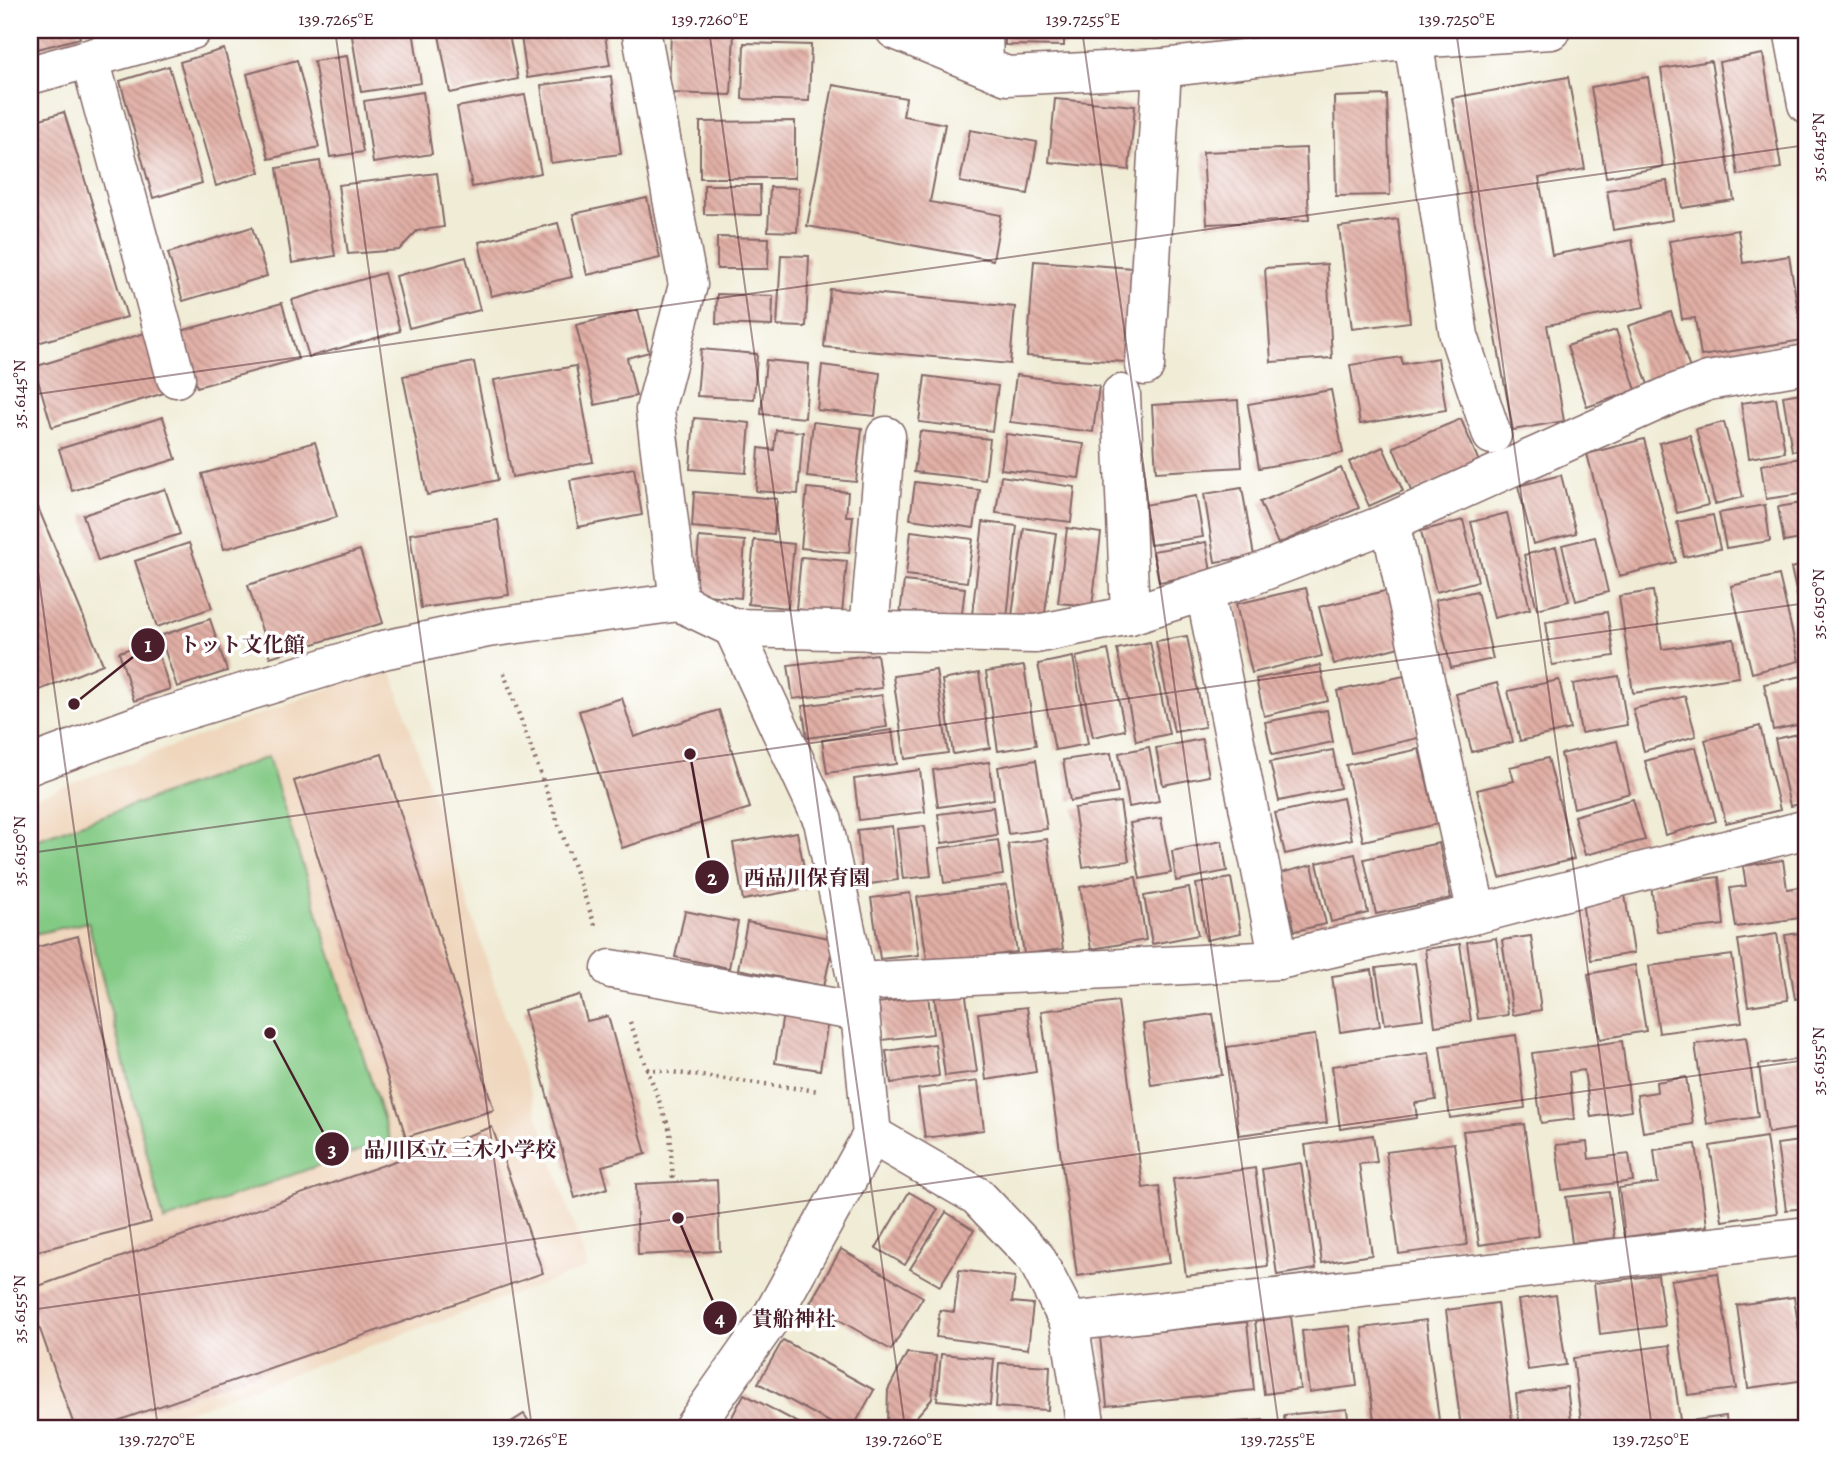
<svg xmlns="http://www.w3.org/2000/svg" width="1837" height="1458" font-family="Alegreya,'Noto Serif JP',serif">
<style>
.built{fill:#efd6bc}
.pitch{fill:#83ca85;stroke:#667458;stroke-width:2}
.building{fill:url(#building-back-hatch)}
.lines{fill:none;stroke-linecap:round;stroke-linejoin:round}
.minor-casing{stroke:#846767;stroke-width:41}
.path{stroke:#846767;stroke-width:4.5;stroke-dasharray:2 5;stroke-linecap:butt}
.minor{stroke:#fff;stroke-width:38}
.ticks{fill:none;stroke:#4a1f2b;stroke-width:2;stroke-opacity:0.45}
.leader{fill:none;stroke:#4a1f2b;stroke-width:2.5}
.callout-dot{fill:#4a1f2b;stroke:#fff;stroke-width:2.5}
.mark-label{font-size:21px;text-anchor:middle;font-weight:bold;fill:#fff}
.callout-label{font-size:21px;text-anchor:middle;font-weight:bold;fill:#4a1f2b;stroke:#fff;stroke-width:7;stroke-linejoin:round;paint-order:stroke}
.neatline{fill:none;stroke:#4a1f2b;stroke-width:2.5}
.ticks-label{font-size:18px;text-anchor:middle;fill:#4a1f2b}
</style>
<defs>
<pattern id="building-back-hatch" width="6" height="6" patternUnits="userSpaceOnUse" patternTransform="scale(1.75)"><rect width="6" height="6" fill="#e1afa5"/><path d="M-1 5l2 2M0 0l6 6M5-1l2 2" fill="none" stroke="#b88e87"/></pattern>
</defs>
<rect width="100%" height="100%" fill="#fff"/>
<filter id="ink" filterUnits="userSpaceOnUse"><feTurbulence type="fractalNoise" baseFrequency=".0143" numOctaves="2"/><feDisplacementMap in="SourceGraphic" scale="14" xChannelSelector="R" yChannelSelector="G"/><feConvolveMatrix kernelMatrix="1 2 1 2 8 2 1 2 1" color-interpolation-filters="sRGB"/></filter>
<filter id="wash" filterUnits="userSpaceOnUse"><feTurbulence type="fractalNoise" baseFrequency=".00686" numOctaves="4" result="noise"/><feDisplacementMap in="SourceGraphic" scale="28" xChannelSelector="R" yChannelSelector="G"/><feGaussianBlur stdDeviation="1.57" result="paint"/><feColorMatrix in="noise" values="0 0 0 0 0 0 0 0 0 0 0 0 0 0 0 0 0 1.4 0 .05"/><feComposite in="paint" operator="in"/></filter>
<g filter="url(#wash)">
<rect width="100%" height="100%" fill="#f0ecd6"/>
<!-- built -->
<path class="built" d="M390,666L588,1268L141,1428H33L30,1420V799Z"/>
<!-- pitch -->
<path class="pitch" d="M268,757L390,1140L164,1221L88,922L30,935V842Z"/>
<g id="blocks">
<!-- building -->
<g class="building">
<path d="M30,30H78L80,38L30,51Z"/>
<path d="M351,30H413L421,83L361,92Z"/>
<path d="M438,30H508L518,79L450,93Z"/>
<path d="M520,30H604L610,65L527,78Z"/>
<path d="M671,30L734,33L731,95L669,93Z"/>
<path d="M1005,30H1064V46L1005,45Z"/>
<path d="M1154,30H1212V31L1155,39Z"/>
<path d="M744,43L811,45L809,101L742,99Z"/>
<path d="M224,49L260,172L216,186L180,62Z"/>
<path d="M1763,54L1781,168L1738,175L1719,62Z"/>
<path d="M347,56L363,152L330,157L314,61Z"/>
<path d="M297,60L319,147L269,159L247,74Z"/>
<path d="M1711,61L1734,200L1682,208L1661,69Z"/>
<path d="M169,66L202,183L153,198L120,81Z"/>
<path d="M611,76L621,154L551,163L541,85Z"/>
<path d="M1568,77L1585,169L1539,178L1552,255L1632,240L1644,307L1547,325L1564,421L1513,430L1452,98Z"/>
<path d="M1648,77L1663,167L1606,177L1591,87Z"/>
<path d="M833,85L906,98L903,116L945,124L930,202L1001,215L993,260L807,226Z"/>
<path d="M423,92L432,154L373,163L364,101Z"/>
<path d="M525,95L541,173L472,187L457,107Z"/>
<path d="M1387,95L1390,195L1336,196L1334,97Z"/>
<path d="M1055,99L1135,106L1129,170L1049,162Z"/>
<path d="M64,112L127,317L34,344L30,330V122Z"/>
<path d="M795,121V178H700V122Z"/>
<path d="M970,130L1037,142L1028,194L960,182Z"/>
<path d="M1306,148L1309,220L1207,224L1203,152Z"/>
<path d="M320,161L335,256L292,263L277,168Z"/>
<path d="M437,173L444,227L417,231L399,250L348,254L338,185Z"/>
<path d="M1667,181L1673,220L1613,230L1607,190Z"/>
<path d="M704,185H760L761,215L704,214Z"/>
<path d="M770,187L799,188L797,232L768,231Z"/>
<path d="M647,198L660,258L587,275L573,214Z"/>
<path d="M1398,219L1410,322L1352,329L1339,227Z"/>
<path d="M558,223L572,277L491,296L479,242Z"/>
<path d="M252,227L267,276L183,301L168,253Z"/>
<path d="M1738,230L1743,263L1789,256L1803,340L1701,356L1695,318L1682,319L1669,241Z"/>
<path d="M717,237L769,238L768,269H717Z"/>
<path d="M781,255L809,256L806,327L777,326Z"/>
<path d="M466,257L480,310L409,328L396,276Z"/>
<path d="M1034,261L1133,268L1126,362L1027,356Z"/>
<path d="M1327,264L1332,358L1271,362L1265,268Z"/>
<path d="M384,273L400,331L309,357L292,300Z"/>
<path d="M830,289L1015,307L1010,364L824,347Z"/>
<path d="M717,294L773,296L772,326L716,324Z"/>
<path d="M282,303L298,359L197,387L181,331Z"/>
<path d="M638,310L649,352L627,358L636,396L595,405L576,325Z"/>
<path d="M1671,312L1691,372L1648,385L1628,326Z"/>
<path d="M1616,330L1636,390L1587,407L1567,346Z"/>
<path d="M145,333L164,393L52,427L34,367Z"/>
<path d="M701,349L757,354L754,399L697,396Z"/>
<path d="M1401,357L1403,364L1438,358L1446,410L1360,424L1350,365Z"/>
<path d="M766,360L809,364L805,418L761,414Z"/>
<path d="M474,362L498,480L427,495L403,376Z"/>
<path d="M822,365L880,373L875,416L817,410Z"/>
<path d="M576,366L593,462L512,477L494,380Z"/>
<path d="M1016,375L1099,386L1093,432L1010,422Z"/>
<path d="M925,376L998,386L992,431L919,422Z"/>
<path d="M1331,390L1343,453L1259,468L1248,404Z"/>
<path d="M1807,392V449L1792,451L1783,396Z"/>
<path d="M1776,398L1785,452L1749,458L1741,403Z"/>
<path d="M1238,400L1242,467L1156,472L1152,405Z"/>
<path d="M163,417L176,459L72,491L59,449Z"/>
<path d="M694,418L750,423L746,473L690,469Z"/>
<path d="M1461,419L1480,464L1412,493L1393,447Z"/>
<path d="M813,422L862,428L856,482L807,477Z"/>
<path d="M1724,422L1743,497L1715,504L1696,429Z"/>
<path d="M776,430L803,432L798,494L756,491L759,448L774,450Z"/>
<path d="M920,431L990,439L985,480L914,472Z"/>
<path d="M1006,434L1084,444L1079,478L1001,469Z"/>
<path d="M1690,435L1708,505L1677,513L1659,443Z"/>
<path d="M1644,439L1676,562L1619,576L1587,454Z"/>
<path d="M315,442L337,517L224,549L202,474Z"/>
<path d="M1383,447L1403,491L1369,506L1349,462Z"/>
<path d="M1807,457V493L1766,499L1761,465Z"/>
<path d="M634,468L642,515L578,527L570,480Z"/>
<path d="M1341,468L1359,508L1278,544L1260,502Z"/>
<path d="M1561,475L1576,533L1533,544L1518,486Z"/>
<path d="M1001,476L1075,487L1071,522L996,513Z"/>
<path d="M915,482L980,490L974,528L910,519Z"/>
<path d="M30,488L103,664L30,694Z"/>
<path d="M807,488L848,492L846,516H853L849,553L801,548Z"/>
<path d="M1242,488L1254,556L1215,562L1204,494Z"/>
<path d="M165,489L180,534L98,561L83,515Z"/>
<path d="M694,492L777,499L774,534L692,527Z"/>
<path d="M1196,496L1203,537L1150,545L1144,505Z"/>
<path d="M1807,502V538L1784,542L1778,507Z"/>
<path d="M1765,505L1770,541L1726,548L1719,513Z"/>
<path d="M1507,513L1530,609L1494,618L1471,522Z"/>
<path d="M1713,515L1720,549L1684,557L1677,522Z"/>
<path d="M498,520L509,595L421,608L410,534Z"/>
<path d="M1463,520L1478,581L1436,592L1421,531Z"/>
<path d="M983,522L1017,526L1007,618L972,615Z"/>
<path d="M1024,528L1056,533L1044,620L1012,616Z"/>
<path d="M1067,528L1101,533L1092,606L1058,603Z"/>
<path d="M911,531L973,539L967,582L906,575Z"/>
<path d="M699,537L745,541L741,598L695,594Z"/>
<path d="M1595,537L1608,592L1576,601L1562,545Z"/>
<path d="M754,540L794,544L788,608L748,604Z"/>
<path d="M1206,542L1211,572L1159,582L1153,551Z"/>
<path d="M189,543L212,608L157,627L135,561Z"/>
<path d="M1556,547L1569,601L1537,609L1524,555Z"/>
<path d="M360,550L383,623L270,657L248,585Z"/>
<path d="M801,557L847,561L842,614L796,609Z"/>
<path d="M1807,564V602L1799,604L1791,568Z"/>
<path d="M1779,575L1799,661L1752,673L1731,586Z"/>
<path d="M904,581L965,588L961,622L900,615Z"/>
<path d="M1306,588L1322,656L1252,673L1236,604Z"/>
<path d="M1389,590L1403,646L1334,664L1319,607Z"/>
<path d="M1477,591L1493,659L1451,668L1435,600Z"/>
<path d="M1653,591L1662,649L1734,639L1739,677L1633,693L1619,596Z"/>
<path d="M1807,609V641H1806L1800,610Z"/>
<path d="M1607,612L1614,656L1552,665L1546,622Z"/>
<path d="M210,619L227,671L177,687L160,636Z"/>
<path d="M1187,636L1205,727L1174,732L1156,641Z"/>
<path d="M154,641L170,689L134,701L119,652Z"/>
<path d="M1150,642L1169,734L1136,741L1117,649Z"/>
<path d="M1108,650L1125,730L1093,737L1076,657Z"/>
<path d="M877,654L882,688L793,699L788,665Z"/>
<path d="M1073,657L1088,744L1055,750L1038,664Z"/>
<path d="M1320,665L1328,701L1264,716L1256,679Z"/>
<path d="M1024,666L1036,745L998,751L986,672Z"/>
<path d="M936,670L948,753L905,759L893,676Z"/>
<path d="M979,673L990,748L953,754L942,680Z"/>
<path d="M1807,675V723L1773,730L1764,684Z"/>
<path d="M1404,676L1418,738L1351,753L1337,691Z"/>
<path d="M1619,676L1627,725L1581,733L1573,684Z"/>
<path d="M1559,680L1570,729L1520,741L1508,691Z"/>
<path d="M1497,683L1513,742L1472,752L1456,694Z"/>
<path d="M882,695L887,727L807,738L802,706Z"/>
<path d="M1685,696L1696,736L1644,751L1633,709Z"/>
<path d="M622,698L634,737L719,710L750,808L622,848L579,711Z"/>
<path d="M1327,710L1333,742L1272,755L1265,722Z"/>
<path d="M1760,726L1780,810L1726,823L1705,740Z"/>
<path d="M892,730L897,764L827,773L822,740Z"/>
<path d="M1807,732V803L1790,806L1775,739Z"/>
<path d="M1202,739L1209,776L1163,785L1156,748Z"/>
<path d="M1617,741L1630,793L1574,808L1561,754Z"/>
<path d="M1149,747L1159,801L1129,807L1119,753Z"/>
<path d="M1696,747L1716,821L1665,835L1645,761Z"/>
<path d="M1419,749L1437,824L1363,841L1346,765Z"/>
<path d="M1333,750L1340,788L1279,801L1270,762Z"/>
<path d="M1111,753L1118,793L1070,801L1063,760Z"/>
<path d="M382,754L494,1110L406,1137L294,781Z"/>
<path d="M1548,758L1574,859L1500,878L1477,790L1514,781L1510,767Z"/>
<path d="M1036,760L1047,829L1008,834L998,767Z"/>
<path d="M989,762L994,799L938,807L933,770Z"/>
<path d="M920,770L925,812L859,820L854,779Z"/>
<path d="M1343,798L1352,839L1285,854L1275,813Z"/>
<path d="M1633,799L1645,840L1585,855L1574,816Z"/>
<path d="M1120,802L1129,861L1083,867L1074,808Z"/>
<path d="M993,807L997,835L942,843L938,814Z"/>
<path d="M1161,818L1171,873L1140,879L1130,823Z"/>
<path d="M892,826L898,880L863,885L857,830Z"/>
<path d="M925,826L931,876L903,879L897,829Z"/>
<path d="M797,832L808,888L743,900L733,843Z"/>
<path d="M1047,839L1063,949L1024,954L1008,844Z"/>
<path d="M998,840L1003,875L944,883L939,848Z"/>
<path d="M1222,841L1227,871L1176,881L1172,851Z"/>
<path d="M1439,843L1451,898L1376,914L1364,859Z"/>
<path d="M1355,854L1368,913L1331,922L1317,863Z"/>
<path d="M1783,860L1787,889L1806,886L1807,917L1736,927L1730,888L1746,886L1743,866Z"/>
<path d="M1312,865L1326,924L1295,931L1281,873Z"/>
<path d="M1136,877L1146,940L1091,949L1080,887Z"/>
<path d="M1719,877L1724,925L1657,932L1651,885Z"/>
<path d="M1231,878L1241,933L1206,940L1196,884Z"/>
<path d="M1007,885L1017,952L928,965L917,897Z"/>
<path d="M1189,888L1198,935L1152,944L1144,896Z"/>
<path d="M910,893L919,955L880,959L871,898Z"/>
<path d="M1625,895L1634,953L1591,960L1582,902Z"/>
<path d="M685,911L738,922L729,968L675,957Z"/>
<path d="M747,922L834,939L824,986L738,969Z"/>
<path d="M1807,932V997L1795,999L1785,935Z"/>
<path d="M1777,934L1788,1000L1748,1006L1738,940Z"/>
<path d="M78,936L151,1222L30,1253V949Z"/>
<path d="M1531,936L1541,1010L1513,1015L1502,940Z"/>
<path d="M1496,938L1508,1015L1478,1019L1467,942Z"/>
<path d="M1460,944L1471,1021L1435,1026L1425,949Z"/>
<path d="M1732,955L1742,1022L1659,1033L1649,966Z"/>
<path d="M1415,963L1423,1019L1385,1024L1376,968Z"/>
<path d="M1635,965L1646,1031L1600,1039L1588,974Z"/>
<path d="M1372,970L1380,1026L1340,1032L1332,976Z"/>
<path d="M965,990L977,1072L945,1076L934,994Z"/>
<path d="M580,995L587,1021L608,1016L646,1154L602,1166L608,1188L575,1198L524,1010Z"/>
<path d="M928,996L933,1034L882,1040L878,1003Z"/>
<path d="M1118,1001L1143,1188L1159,1186L1170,1263L1077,1276L1041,1011Z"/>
<path d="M1027,1007L1036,1072L986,1080L978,1013Z"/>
<path d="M783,1014L828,1020L820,1070L775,1063Z"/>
<path d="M1213,1014L1222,1075L1151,1085L1143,1024Z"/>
<path d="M1315,1035L1327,1123L1239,1135L1227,1047Z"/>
<path d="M1516,1035L1525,1108L1450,1118L1440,1046Z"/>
<path d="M1746,1037L1758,1117L1707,1124L1695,1044Z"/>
<path d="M1622,1041L1631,1111L1591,1117L1584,1070L1569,1072L1574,1119L1541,1123L1532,1053Z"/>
<path d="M935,1044L939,1076L891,1083L886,1051Z"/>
<path d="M1429,1053L1436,1100L1415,1103L1417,1118L1340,1129L1332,1066Z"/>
<path d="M1807,1058V1127L1768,1133L1759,1065Z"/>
<path d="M1686,1077L1693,1124L1643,1132L1637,1095L1657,1092L1656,1082Z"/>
<path d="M978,1081L984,1130L925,1138L918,1089Z"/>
<path d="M1524,1124L1539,1236L1479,1245L1463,1131Z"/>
<path d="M492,1127L543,1273L97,1428H75L30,1301V1289Z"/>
<path d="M1373,1135L1377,1162L1359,1164L1372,1255L1322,1263L1305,1145Z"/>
<path d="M1766,1137L1777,1213L1722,1221L1710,1146Z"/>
<path d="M1807,1140V1208L1786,1210L1777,1144Z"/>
<path d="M1587,1142L1589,1159L1629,1154L1633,1181L1562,1190L1556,1145Z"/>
<path d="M1454,1143L1467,1245L1399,1254L1386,1152Z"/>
<path d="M1696,1144L1707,1226L1625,1237L1619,1188L1658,1183L1654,1150Z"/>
<path d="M1301,1163L1316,1269L1277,1275L1262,1169Z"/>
<path d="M1255,1168L1268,1266L1186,1276L1173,1179Z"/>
<path d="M717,1180L720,1251L638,1255L636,1184Z"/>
<path d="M909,1192L938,1209L905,1265L876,1248Z"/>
<path d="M1609,1192L1615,1238L1572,1243L1566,1197Z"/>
<path d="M946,1212L974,1230L940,1286L910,1269Z"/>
<path d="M841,1249L923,1297L891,1350L810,1303Z"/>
<path d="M959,1270L1015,1277L1012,1302L1033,1304L1028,1349L936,1337L940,1310L954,1312Z"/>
<path d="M1718,1273L1736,1389L1688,1395L1671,1280Z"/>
<path d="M1658,1275L1665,1326L1600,1334L1594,1283Z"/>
<path d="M1556,1295L1566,1365L1528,1370L1518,1300Z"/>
<path d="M1794,1297L1806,1380L1748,1388L1737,1305Z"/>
<path d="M1497,1303L1513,1428H1461L1446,1310Z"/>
<path d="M1291,1316L1300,1389L1264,1394L1255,1321Z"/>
<path d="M1426,1320L1440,1428H1375L1362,1328Z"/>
<path d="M1247,1322L1254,1390L1107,1406L1100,1337Z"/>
<path d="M1350,1326L1357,1386L1309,1392L1302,1331Z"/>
<path d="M783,1340L874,1390L853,1428H840L758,1383Z"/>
<path d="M1670,1345L1681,1428H1582L1573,1358Z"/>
<path d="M907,1353L936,1356L932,1399L909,1425L887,1424L888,1390Z"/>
<path d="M941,1354L994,1359L990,1405L937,1400Z"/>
<path d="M999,1363L1050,1366L1048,1410L996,1407Z"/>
<path d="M1567,1387L1572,1428H1520L1516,1394Z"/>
<path d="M744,1394L808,1428H726Z"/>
<path d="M1347,1409L1349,1428H1285L1284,1415Z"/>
<path d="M524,1414L533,1428H502Z"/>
<path d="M1726,1416L1727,1428H1689V1421Z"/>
<path d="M1263,1420V1428H1178V1426Z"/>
<path d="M1798,1422L1799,1428H1761V1427Z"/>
</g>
</g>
</g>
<g filter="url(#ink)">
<use href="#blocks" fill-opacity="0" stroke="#846767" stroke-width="2"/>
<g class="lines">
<!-- minor casing -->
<g class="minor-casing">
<g id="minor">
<path d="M641,30L688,285L655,410L679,602"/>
<path d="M895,30L1007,76L1162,68L1413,39L1551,30"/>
<path d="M983,30L984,66"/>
<path d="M1793,30L1807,104"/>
<path d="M1413,39L1459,336L1492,435"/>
<path d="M90,59L176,378"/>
<path d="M30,75L192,30"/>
<path d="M1145,366L1162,68"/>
<path d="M1121,394L1130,615"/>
<path d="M1390,522L1477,914"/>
<path d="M1205,592L1279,960"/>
<path d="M869,631L886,436"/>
<path d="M30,765L141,724L383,650L488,628L679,602L733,628L1036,634L1130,615L1246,578L1390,522L1673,394L1708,381L1807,364"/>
<path d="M611,969L860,1012"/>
<path d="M857,982L1279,960L1477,914L1807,829"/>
<path d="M872,1135L977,1196L1036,1258L1069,1322L1086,1428"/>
<path d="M1069,1322L1807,1236"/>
<path d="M693,1428L772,1316L872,1135L857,982L823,821L733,628"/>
</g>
</g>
<!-- path -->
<g class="path">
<path d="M504,673L595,925"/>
<path d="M630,1022L670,1131L673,1182"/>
<path d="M647,1069L819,1091"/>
</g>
<!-- minor -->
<use href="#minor" class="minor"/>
</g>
</g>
<!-- ticks -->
<path class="ticks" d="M335,30L532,1428M709,30L905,1428M1082,30L1279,1428M1456,30L1652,1428M30,395L1807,145M30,515L158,1428M30,853L1807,603M30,1310L1807,1060"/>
<!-- callouts -->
<path class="leader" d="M74 704L148 645M690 754L712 877M270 1033L332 1149M678 1218L720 1318"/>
<g class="callout-dot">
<circle cx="74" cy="704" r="7"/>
<circle cx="690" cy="754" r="7"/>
<circle cx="270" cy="1033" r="7"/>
<circle cx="678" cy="1218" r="7"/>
<circle cx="148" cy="645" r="18"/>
<circle cx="712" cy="877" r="18"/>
<circle cx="332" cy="1149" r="18"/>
<circle cx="720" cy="1318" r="18"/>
</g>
<g class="mark-label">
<text x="148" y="652">1</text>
<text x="712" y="885">2</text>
<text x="332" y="1157">3</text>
<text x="720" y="1326">4</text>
</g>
<g class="callout-label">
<text x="242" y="652">トット文化館</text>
<text x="807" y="885">西品川保育園</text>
<text x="460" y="1157">品川区立 三木小学校</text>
<text x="794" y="1326">貴船神社</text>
</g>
<!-- margin -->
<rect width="1837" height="1458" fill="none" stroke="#fff" stroke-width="77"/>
<rect x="38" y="38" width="1760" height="1382" class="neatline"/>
<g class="ticks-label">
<text x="336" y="25">139.7265°E</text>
<text x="710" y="25">139.7260°E</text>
<text x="1083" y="25">139.7255°E</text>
<text x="1457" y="25">139.7250°E</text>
<text transform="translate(1818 147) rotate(-90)" y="6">35.6145°N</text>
<text transform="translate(19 394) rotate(-90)" y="6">35.6145°N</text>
<text transform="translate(1818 604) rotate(-90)" y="6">35.6150°N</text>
<text transform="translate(19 851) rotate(-90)" y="6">35.6150°N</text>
<text transform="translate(1818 1061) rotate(-90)" y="6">35.6155°N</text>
<text transform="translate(19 1309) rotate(-90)" y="6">35.6155°N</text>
<text x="157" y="1445">139.7270°E</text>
<text x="530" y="1445">139.7265°E</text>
<text x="904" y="1445">139.7260°E</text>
<text x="1278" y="1445">139.7255°E</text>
<text x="1651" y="1445">139.7250°E</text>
</g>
</svg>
